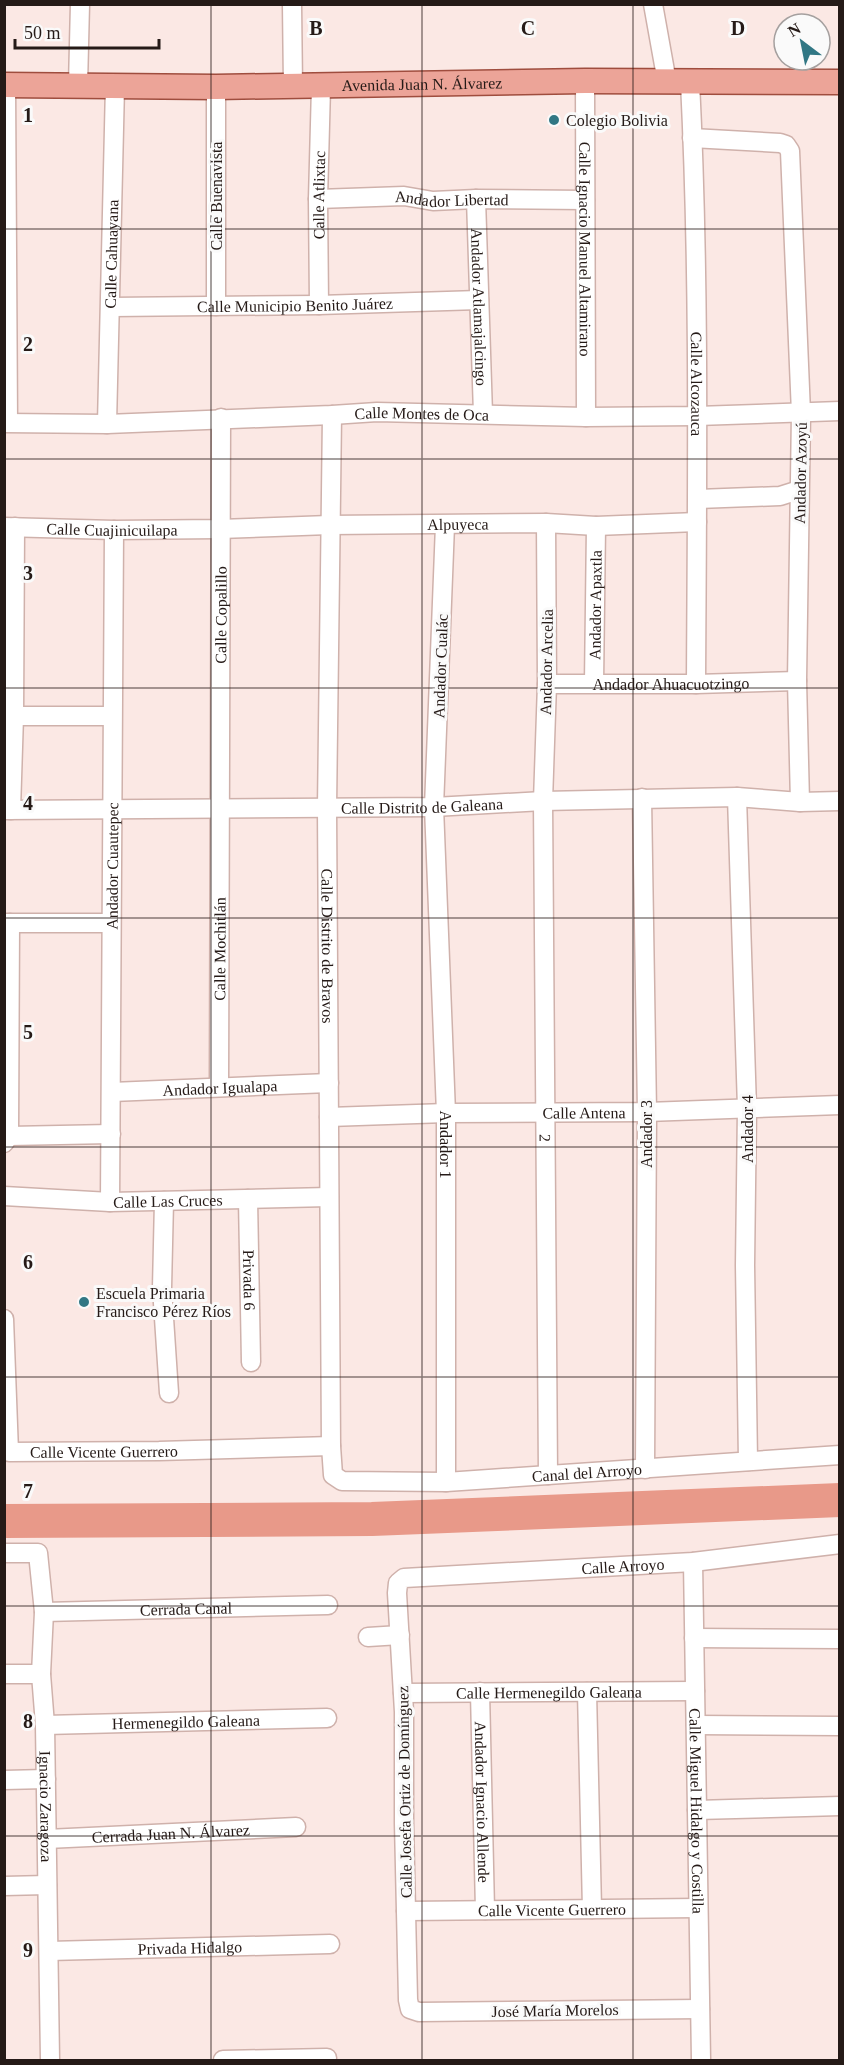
<svg xmlns="http://www.w3.org/2000/svg" width="844" height="2065" font-family="'Times New Roman',serif">
<style>
.lines{fill:none;stroke-linecap:round;stroke-linejoin:round}
.river{stroke:#e89989;stroke-width:34}
.minor-casing{stroke:#cfb1ab;stroke-width:21}
.major-casing{stroke:#9f4d3e;stroke-width:27}
.minor{stroke:#fff;stroke-width:18}
.major{stroke:#eca498;stroke-width:24}
.grid{fill:none;stroke:#251a17;stroke-width:1.5;stroke-opacity:0.55}
.poi-dot{fill:#317784;stroke:#fafafa;stroke-width:2}
.labels{text-anchor:middle;stroke-width:6;stroke-linejoin:round;paint-order:stroke}
.street-label{font-size:16px;fill:#251a17;stroke:#fafafa}
.poi-label{font-size:16px;fill:#251a17;stroke:#fafafa;text-anchor:start}
.grid-label{font-size:20px;text-anchor:middle;font-weight:bold;fill:#251a17;stroke:#fafafa;stroke-width:6;stroke-linejoin:round;paint-order:stroke}
</style>
<rect width="100%" height="100%" fill="#fbe8e4"/>
<g class="lines">
<!-- river -->
<path class="river" d="M4,1521L372,1519L840,1500"/>
<!-- minor casing -->
<g class="minor-casing">
<g id="minor">
<path d="M292,4L293,87"/>
<path d="M653,4L667,82"/>
<path id="s1" d="M585,81L586,417"/>
<path id="s2" d="M690,82C700,283 697,484 696,684"/>
<path d="M6,85L8,422"/>
<path d="M78,85L80,4"/>
<path d="M216,87V306"/>
<path d="M692,138L780,143L786,145L790,151L801,413L797,681L800,802"/>
<path id="s3" d="M318,199L404,196L433,201L476,199L585,200"/>
<path id="s4" d="M476,199L483,414"/>
<path id="s5" d="M319,305L318,199L321,87"/>
<path id="s6" d="M111,307L319,305L479,300"/>
<path id="s7" d="M332,415L327,808L331,1446L333,1475L342,1481L446,1482L840,1455"/>
<path id="s8" d="M4,423L107,424L332,415L377,412L586,417L697,416L840,411"/>
<path id="s9" d="M107,424L115,86"/>
<path d="M698,499L780,496L799,490"/>
<path id="s10" d="M546,523L547,684L543,801L548,1475"/>
<path id="s11" d="M445,525L434,807L446,1113V1482"/>
<path id="s12" d="M4,527L114,530L220,529L329,525L546,523L596,526L697,522"/>
<path id="s13" d="M594,683L596,526"/>
<path id="s14" d="M547,684H696L797,681"/>
<path d="M14,716H112"/>
<path d="M737,797L747,1108L745,1265L748,1461"/>
<path d="M642,798L647,1112L645,1469"/>
<path id="s15" d="M4,810L434,807L543,801L737,797L800,802L840,801"/>
<path d="M11,810L14,716L15,527"/>
<path d="M4,923H111"/>
<path id="s16" d="M219,1087L221,418"/>
<path id="s17" d="M112,1092L329,1083"/>
<path id="s18" d="M329,1117L446,1113L647,1112L840,1105"/>
<path d="M9,1136L111,1134"/>
<path d="M4,1143L9,1136L10,923"/>
<path id="s19" d="M4,1196L110,1202L329,1197"/>
<path id="s20" d="M248,1199L251,1362"/>
<path d="M164,1201L162,1288L169,1393"/>
<path id="s21" d="M110,1202L114,530"/>
<path id="s22" d="M4,1319L9,1452L159,1451L331,1446"/>
<path id="s23" d="M4,1553H38L44,1612L41,1674L45,1725L50,2060"/>
<path id="s24" d="M693,1562L701,2060"/>
<path id="s25" d="M44,1612L328,1605"/>
<path d="M368,1637L400,1635"/>
<path d="M694,1638L840,1639"/>
<path d="M4,1674H41"/>
<path id="s26" d="M480,1692L485,1910"/>
<path d="M587,1692L592,1909"/>
<path id="s27" d="M403,1693L695,1691"/>
<path id="s28" d="M45,1725L327,1718"/>
<path d="M696,1725L840,1726"/>
<path d="M4,1780L46,1779"/>
<path d="M697,1810L840,1806"/>
<path id="s29" d="M47,1839L296,1827"/>
<path d="M4,1886L47,1885"/>
<path id="s30" d="M406,1911L698,1908"/>
<path id="s31" d="M49,1951L330,1944"/>
<path id="s32" d="M700,2009L419,2012L410,2009L408,2000L404,1823V1712L397,1593L398,1583L404,1578L693,1562L840,1544"/>
<path d="M223,2060L327,2058"/>
</g>
</g>
<!-- major casing -->
<g class="major-casing">
<g id="major">
<path id="s33" d="M4,85L216,87L585,81L840,82"/>
</g>
</g>
<!-- minor -->
<use href="#minor" class="minor"/>
<!-- major -->
<use href="#major" class="major"/>
</g>
<!-- grid -->
<path class="grid" d="M211,4V2060M422,4V2060M633,4V2060M4,229H840M4,459H840M4,688H840M4,918H840M4,1147H840M4,1377H840M4,1606H840M4,1836H840"/>
<!-- markers -->
<g class="poi-dot">
<circle cx="554" cy="120" r="6"/>
<circle cx="84" cy="1302" r="6"/>
</g>
<g class="labels">
<!-- street labels -->
<g class="street-label">
<text dy="6" stroke="none"><textPath href="#s33" startOffset="418">Avenida Juan N. Álvarez</textPath></text>
<text transform="translate(216 196) rotate(-90)" y="6">Calle Buenavista</text>
<text dy="6" stroke="none"><textPath href="#s5" startOffset="110">Calle Atlixtac</textPath></text>
<text dy="6" stroke="none"><textPath href="#s3" startOffset="134">Andador Libertad</textPath></text>
<text dy="6" stroke="none"><textPath href="#s1" startOffset="168">Calle Ignacio Manuel Altamirano</textPath></text>
<text dy="6" stroke="none"><textPath href="#s9" startOffset="170">Calle Cahuayana</textPath></text>
<text dy="6" stroke="none"><textPath href="#s6" startOffset="184">Calle Municipio Benito Juárez</textPath></text>
<text dy="6" stroke="none"><textPath href="#s4" startOffset="108">Andador Atlamajalcingo</textPath></text>
<text dy="6" stroke="none"><textPath href="#s2" startOffset="302">Calle Alcozauca</textPath></text>
<text dy="6" stroke="none"><textPath href="#s8" startOffset="418">Calle Montes de Oca</textPath></text>
<text transform="translate(800 473) rotate(-89)" y="6">Andador Azoyú</text>
<text dy="6" stroke="none"><textPath href="#s12" startOffset="454">Alpuyeca</textPath></text>
<text dy="6" stroke="none"><textPath href="#s12" startOffset="108">Calle Cuajinicuilapa</textPath></text>
<text dy="6" stroke="none"><textPath href="#s13" startOffset="78">Andador Apaxtla</textPath></text>
<text dy="6" stroke="none"><textPath href="#s16" startOffset="472">Calle Copalillo</textPath></text>
<text transform="translate(546 662) rotate(-89)" y="6">Andador Arcelia</text>
<text transform="translate(440 666) rotate(-88)" y="6">Andador Cualác</text>
<text dy="6" stroke="none"><textPath href="#s14" startOffset="124">Andador Ahuacuotzingo</textPath></text>
<text dy="6" stroke="none"><textPath href="#s15" startOffset="418">Calle Distrito de Galeana</textPath></text>
<text dy="6" stroke="none"><textPath href="#s21" startOffset="336">Andador Cuautepec</textPath></text>
<text dy="6" stroke="none"><textPath href="#s7" startOffset="531">Calle Distrito de Bravos</textPath></text>
<text dy="6" stroke="none"><textPath href="#s16" startOffset="138">Calle Mochitlán</textPath></text>
<text dy="6" stroke="none"><textPath href="#s17" startOffset="108">Andador Igualapa</textPath></text>
<text dy="6" stroke="none"><textPath href="#s18" startOffset="255">Calle Antena</textPath></text>
<text transform="translate(747 1129) rotate(-90)" y="6">Andador 4</text>
<text transform="translate(646 1134) rotate(-90)" y="6">Andador 3</text>
<text dy="6" stroke="none"><textPath href="#s10" startOffset="615">2</textPath></text>
<text dy="6" stroke="none"><textPath href="#s11" startOffset="620">Andador 1</textPath></text>
<text dy="6" stroke="none"><textPath href="#s19" startOffset="164">Calle Las Cruces</textPath></text>
<text dy="6" stroke="none"><textPath href="#s20" startOffset="81">Privada 6</textPath></text>
<text dy="6" stroke="none"><textPath href="#s22" startOffset="228">Calle Vicente Guerrero</textPath></text>
<text dy="6" stroke="none"><textPath href="#s7" startOffset="1316">Canal del Arroyo</textPath></text>
<text dy="6" stroke="none"><textPath href="#s32" startOffset="944">Calle Arroyo</textPath></text>
<text dy="6" stroke="none"><textPath href="#s25" startOffset="142">Cerrada Canal</textPath></text>
<text dy="6" stroke="none"><textPath href="#s27" startOffset="146">Calle Hermenegildo Galeana</textPath></text>
<text dy="6" stroke="none"><textPath href="#s28" startOffset="141">Hermenegildo Galeana</textPath></text>
<text transform="translate(404 1792) rotate(-91)" y="6">Calle Josefa Ortiz de Domínguez</text>
<text dy="6" stroke="none"><textPath href="#s26" startOffset="110">Andador Ignacio Allende</textPath></text>
<text dy="6" stroke="none"><textPath href="#s23" startOffset="288">Ignacio Zaragoza</textPath></text>
<text dy="6" stroke="none"><textPath href="#s24" startOffset="249">Calle Miguel Hidalgo y Costilla</textPath></text>
<text dy="6" stroke="none"><textPath href="#s29" startOffset="124">Cerrada Juan N. Álvarez</textPath></text>
<text dy="6" stroke="none"><textPath href="#s30" startOffset="146">Calle Vicente Guerrero</textPath></text>
<text dy="6" stroke="none"><textPath href="#s31" startOffset="141">Privada Hidalgo</textPath></text>
<text transform="translate(555 2010) rotate(-1)" y="6">José María Morelos</text>
</g>
<!-- poi labels -->
<g class="poi-label">
<text x="566" y="126">Colegio Bolivia</text>
<text x="96" y="1299">Escuela Primaria<tspan x="96" dy="18">Francisco Pérez Ríos</tspan></text>
</g>
</g>
<g class="grid-label">
<text x="316" y="35">B</text>
<text x="528" y="35">C</text>
<text x="738" y="35">D</text>
<text x="28" y="122">1</text>
<text x="28" y="351">2</text>
<text x="28" y="580">3</text>
<text x="28" y="810">4</text>
<text x="28" y="1039">5</text>
<text x="28" y="1269">6</text>
<text x="28" y="1498">7</text>
<text x="28" y="1728">8</text>
<text x="28" y="1957">9</text>
</g>
<!-- border -->
<rect width="844" height="2065" fill="none" stroke="#251a17" stroke-width="12"/>
<!-- north arrow -->
<g transform="translate(802 42) rotate(328)"><circle r="28" fill="#fafafa" stroke="#a5a09f" stroke-width="1.5"/>
<path d="M0-4.5L10 22L0 15L-10 22Z" fill="#317784"/>
<text y="-9" font-size="16" font-weight="bold" text-anchor="middle" fill="#251a17">N</text>
</g>
<!-- scale -->
<path d="M15 39v9h144v-9" fill="none" stroke="#251a17" stroke-width="3"/>
<text x="24" y="39" font-size="18" fill="#251a17" stroke="#fafafa" stroke-width="4.5" paint-order="stroke">50 m</text>
</svg>
